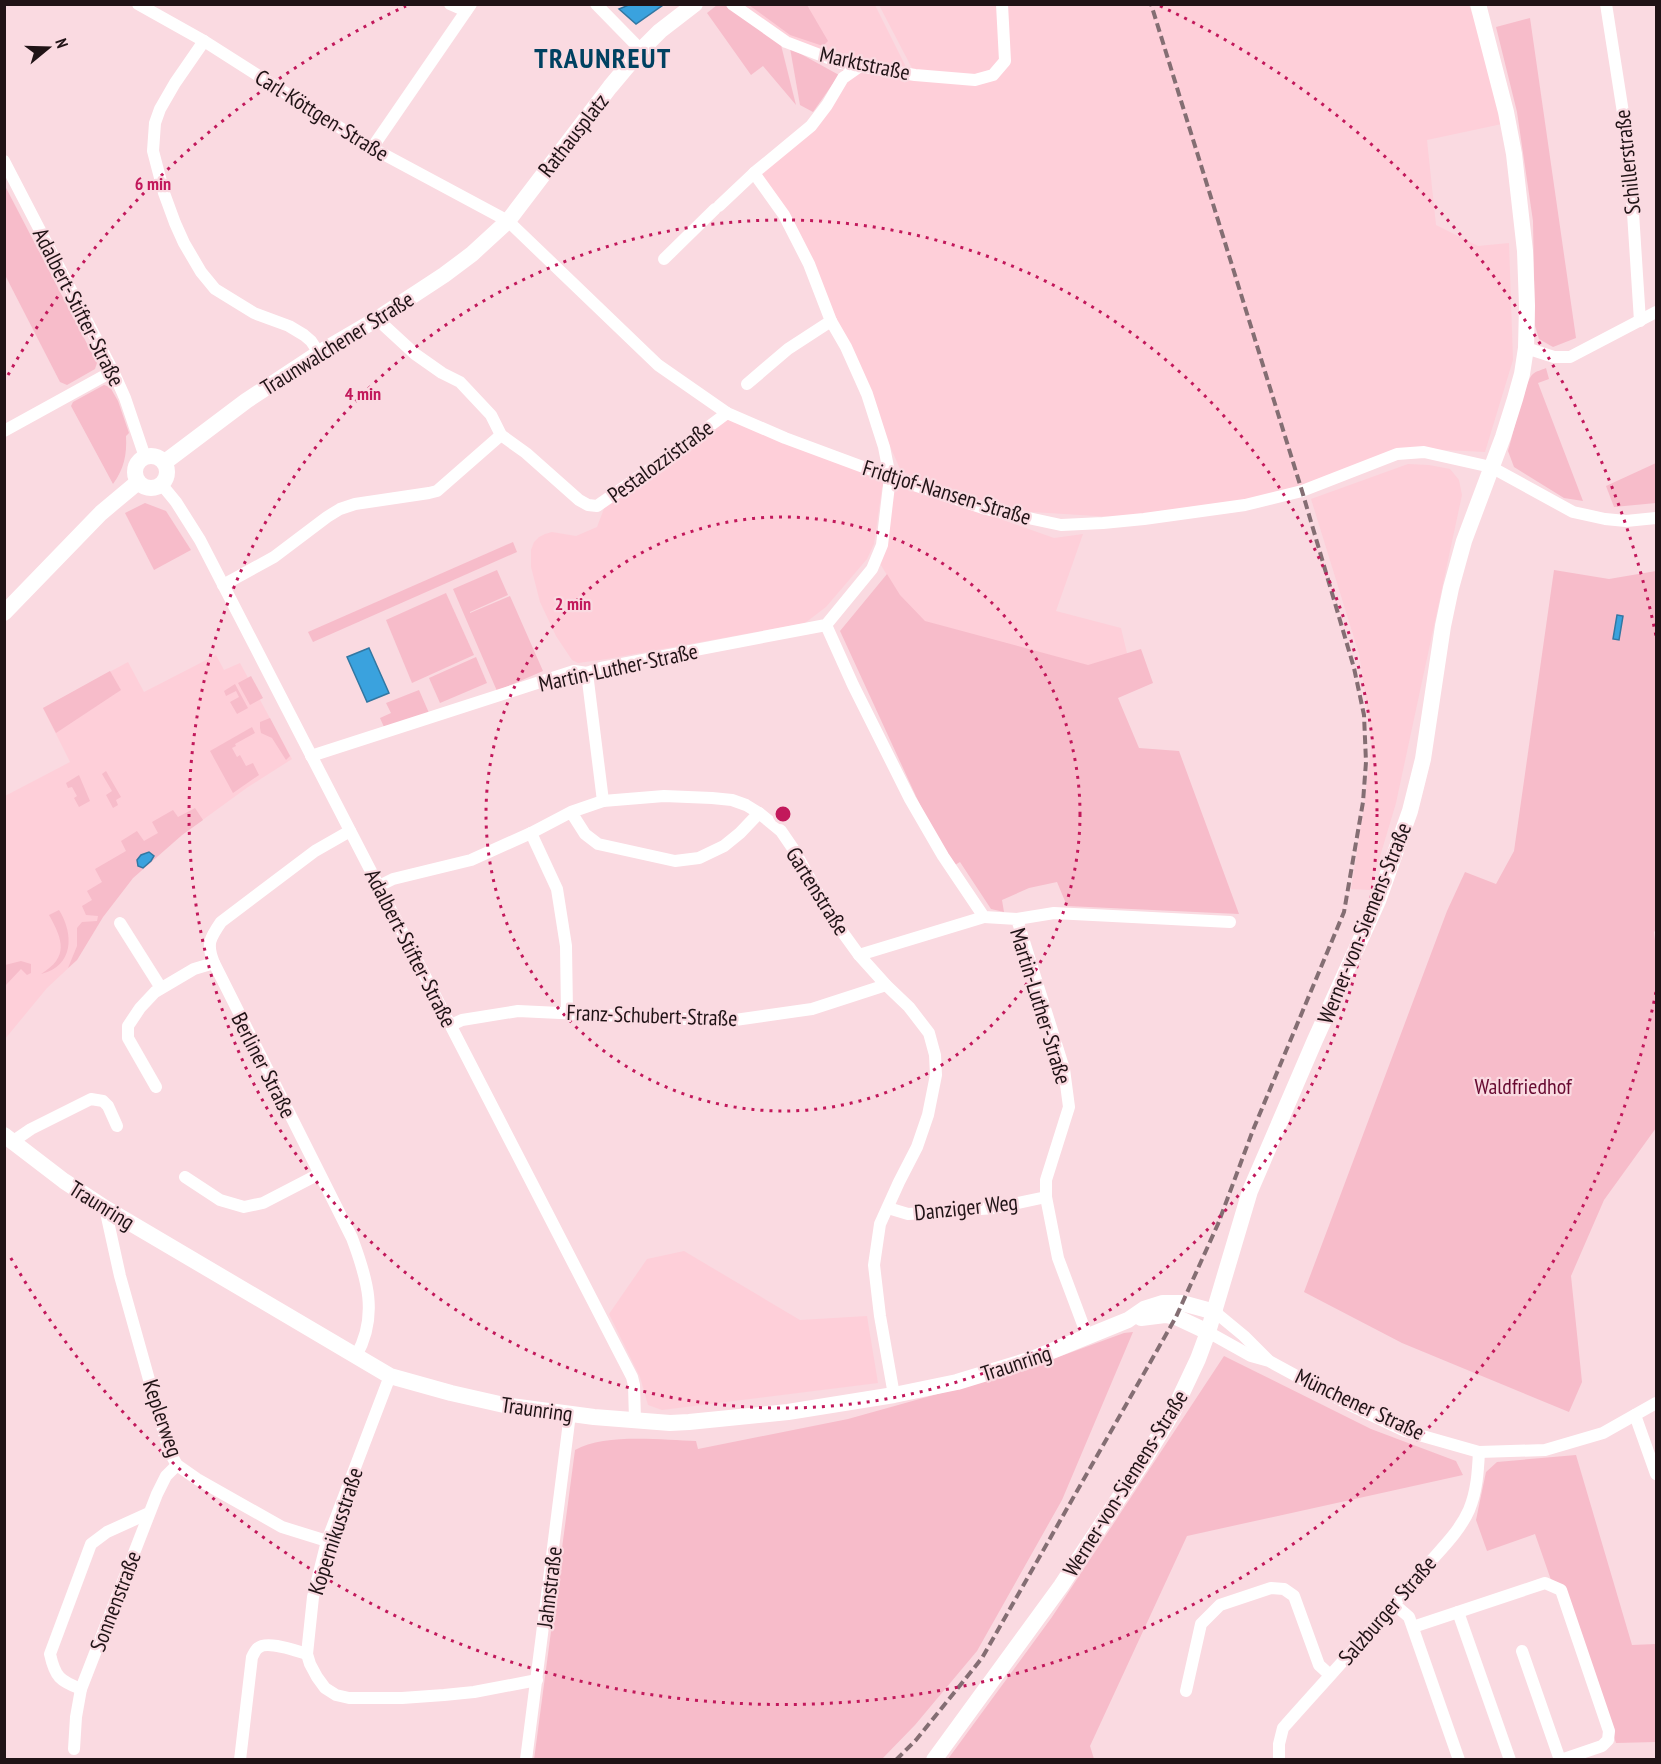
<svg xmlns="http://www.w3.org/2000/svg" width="1661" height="1764" font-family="'PT Sans Narrow',sans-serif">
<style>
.built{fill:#fecfd9}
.green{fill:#f7bcca}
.water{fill:#3aa2de;stroke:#3277a2;stroke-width:1.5}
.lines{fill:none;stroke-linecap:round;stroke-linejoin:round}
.street{stroke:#fff;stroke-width:12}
.secondary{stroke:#fff;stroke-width:16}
.rail{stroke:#846e73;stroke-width:4;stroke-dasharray:9 4.5;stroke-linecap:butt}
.ring{fill:none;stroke:#c2185b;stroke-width:3;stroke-dasharray:3 6}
.labels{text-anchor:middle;stroke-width:4.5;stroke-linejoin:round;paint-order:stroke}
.street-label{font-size:22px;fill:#201316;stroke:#fadae1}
.park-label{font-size:22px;fill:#670a31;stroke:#fadae1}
.district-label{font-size:28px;font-weight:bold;letter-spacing:1.5px;fill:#004161;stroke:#fadae1}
.centre{fill:#c2185b;stroke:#fadae1;stroke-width:3}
.ring-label{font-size:18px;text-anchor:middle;font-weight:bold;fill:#c2185b;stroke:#fadae1;stroke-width:4.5;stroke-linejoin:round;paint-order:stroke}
</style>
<rect width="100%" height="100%" fill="#fadae1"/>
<!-- built -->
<g class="built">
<path d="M732,5H875L911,77L915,74L879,5H1469L1480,35L1502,124L1427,140L1436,225L1478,246L1509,243L1513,360L1485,452L1404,448L1278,497L1144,519L986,509L901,471L846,347L779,206L754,173L788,146L843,78L841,63L805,50Z"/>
<path d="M727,413L890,477L882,488L874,544L867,559L826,607L805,623L607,659L578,663L572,660L556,636L540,602L531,567V550L534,542L539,537L545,534L552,532L576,536L597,527L605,506Z"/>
<path d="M1408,464L1429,465L1450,469L1459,480L1462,495L1396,803L1370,890L1351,889L1364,806L1372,739L1359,654L1311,499Z"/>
<path d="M896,482L1054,538L1083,534L1056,611L1121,628L1133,678L924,622L900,596L879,562Z"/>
<path d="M216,655L224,670L240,663L292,759L248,787L182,835L133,878L103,917L77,960L47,988L5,1039V796L70,762L43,708L128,662L144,692Z"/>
<path d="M684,1251L800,1320L867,1316L878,1383L662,1410L648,1405L640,1377L609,1314L647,1259Z"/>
</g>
<!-- green -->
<g class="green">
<path d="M717,5H726L780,41L796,105L763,66L751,75L707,13Z"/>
<path d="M749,5H807L828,41L823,46L790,35Z"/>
<path d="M1530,18L1576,338L1553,347L1539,339L1535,326L1533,221L1517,112L1496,27Z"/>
<path d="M790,48L839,75L813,112L800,105Z"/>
<path d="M4,184L97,363L95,369L67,385L60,382L5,275Z"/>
<path d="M1546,368L1549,379L1538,383L1583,501L1564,498L1514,467L1508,451C1513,436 1524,381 1533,374C1536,371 1542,370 1546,368Z"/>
<path d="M104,385L110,387L118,401L129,433L126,436C127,455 124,469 113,484L71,406L73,402Z"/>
<path d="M1656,463V503L1614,507L1606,486Z"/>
<path d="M145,503L166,511L191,550L154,570L125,513Z"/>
<path d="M513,542L517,552L313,642L308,632Z"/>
<path d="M497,570L508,595L470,612V613L510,596L543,671L497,691L453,589Z"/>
<path d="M1554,570L1609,579L1656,571V930L1654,932L1656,948V1128L1604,1200L1571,1276L1582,1382L1569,1412L1402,1343L1304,1292L1447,911L1465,872L1496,884L1514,851Z"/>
<path d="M887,574L900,595L925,621L1088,665L1141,649L1153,683L1118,698L1139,748L1179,751L1239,914L1067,906L1057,882L1029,888L1002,900L1004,912L991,909L960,862L955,865L926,818L840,631Z"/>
<path d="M446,593L474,655L412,683L386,620Z"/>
<path d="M476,657L487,683L440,703L429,678Z"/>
<path d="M110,671L121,690L56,733L43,708Z"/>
<path d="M251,676L263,698L250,705L238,683Z"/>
<path d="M235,684L248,708L237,714L230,702L239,697L236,691L226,696L224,691Z"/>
<path d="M419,690L429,713L384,727L380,718L391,713L386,703Z"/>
<path d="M270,718L290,756L286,760L272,738L261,733L260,728V722Z"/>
<path d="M252,727L255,733L235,744L236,746L232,748L237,757L240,755L246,766L253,763L259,775L233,793L210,751Z"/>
<path d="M106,771L121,797L116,800L118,805L113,808L106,795L112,791L102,774Z"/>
<path d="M79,775L90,801L79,807L74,798L77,796L72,787L68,788L66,783Z"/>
<path d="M195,808L203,820L182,835L133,878L103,917L77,960L68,968L77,946V928L82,922L97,921L98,916L86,915L82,906L92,900L87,891L102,882L95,869L126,851L121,841L137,831L144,841L158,833L152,822L173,810L178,817Z"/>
<path d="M59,910C74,934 74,966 41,974C69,957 63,940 49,915Z"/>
<path d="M21,961L31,964V973L27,975L21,969L5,986V965Z"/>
<path d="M1133,1332L1062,1500L977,1651L915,1725L882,1759L534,1760L575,1450C604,1433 662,1440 696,1441L698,1449L848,1419L1023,1370L1124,1333Z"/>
<path d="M1224,1356L1371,1429L1456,1461L1463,1475L1187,1536L1090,1746L1094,1759H948L1052,1617Z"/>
<path d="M1576,1455L1632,1645L1656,1644V1742L1616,1743L1564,1589L1551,1580L1535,1534L1487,1551L1476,1520L1486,1472L1497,1462Z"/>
</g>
<!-- water -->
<g class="water">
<path d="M631,4H663V5L636,24L619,9Z"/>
<path d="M1617,615L1623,616L1619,640L1613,639Z"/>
<path d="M369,648L389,693L367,702L347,657Z"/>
<path d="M149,852L154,856L151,861L143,868L138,866L137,860L141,855Z"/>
</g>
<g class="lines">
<!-- street -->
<g class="street">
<path d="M138,4L204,41L372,148L508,221L658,365L727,413L785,438L890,477L986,509L1061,525L1103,523L1144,519L1245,505L1302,491L1397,454L1424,452L1491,467L1573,512L1605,519L1626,521L1656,518"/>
<path d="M450,4L466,11"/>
<path d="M596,4L641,50"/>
<path d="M732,4L786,42L841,63L915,75L975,80L993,75L1005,61L1002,4"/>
<path d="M1606,4L1629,151L1640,321"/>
<path d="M204,41L175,83L160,109L155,123L153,151L164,193L175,223L184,243L201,272L215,289L254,313L289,326L304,335L311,341L319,353"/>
<path d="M372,148L471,4"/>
<path d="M4,161L113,371L125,398L145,457"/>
<path d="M719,206L754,173L811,126L827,105L843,78L860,66"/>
<path d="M664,259L715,209"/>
<path d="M377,319L415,354L442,373L460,382L491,415L501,435L526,453L579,500L588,505L597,506L679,449L727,413"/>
<path d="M1526,348L1554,357H1570L1656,312"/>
<path d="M747,384L788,349L831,321L809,264L784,215L754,173"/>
<path d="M4,431L113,371"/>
<path d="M162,485L176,502L200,540L632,1377L634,1385L635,1420"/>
<path d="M223,585L274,557L327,517L340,509L355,504L429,493L437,491L501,435"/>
<path d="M826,625L853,685L910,799L943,856L984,917L1017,919L1064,1069L1069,1107L1046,1180V1197L1058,1258L1088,1338"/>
<path d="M587,673L603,801"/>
<path d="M311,756L574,671L587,673L601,668L826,625L872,569L882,545L890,477L884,447L867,394L846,347L831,321"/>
<path d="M759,813L781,831L794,850L830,915L859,955L886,985L909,1007L929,1033L935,1055L936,1075L928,1115L917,1147L899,1182L880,1224L874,1265L880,1316L894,1395"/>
<path d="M350,831L315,851L221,922C210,938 206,944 214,963L352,1238C367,1278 379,1316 356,1356"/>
<path d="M531,833L557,889L566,946L567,1012"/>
<path d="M379,886L393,879L471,860L531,833L571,812L603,801L664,796L712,798L732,800L746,805L759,813L740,833L724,846L699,858L675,861L598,844L585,834L571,812"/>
<path d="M1017,919L1054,913L1230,922"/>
<path d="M120,923L161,988"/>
<path d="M859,955L984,917"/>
<path d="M451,1025L462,1020L518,1011L728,1021L812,1009L886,985"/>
<path d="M156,1087L128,1038V1026L140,1008L155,992L194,969L214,963"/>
<path d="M12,1142L31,1129L91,1099L103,1101L108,1106L117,1126"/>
<path d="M185,1177L220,1200L244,1207L263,1203L319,1174"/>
<path d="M105,1208L120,1276L169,1451L177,1465L197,1479L282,1527L327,1541"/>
<path d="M888,1208L908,1214L995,1208L1046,1197"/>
<path d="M1215,1312L1244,1336L1268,1360"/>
<path d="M1208,1332L1251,1356L1269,1361L1348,1404L1405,1431L1479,1452L1545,1450L1603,1433L1656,1403"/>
<path d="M390,1376L327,1541L313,1597L307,1654L310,1664L317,1677L325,1688L336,1695L349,1698H402L444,1695L474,1692L537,1680"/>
<path d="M1635,1415L1656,1474"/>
<path d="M1394,1604L1409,1617L1459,1760"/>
<path d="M1458,1612L1510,1760"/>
<path d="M1413,1627L1545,1583L1561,1590L1609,1731L1608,1740L1602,1746L1561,1760"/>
<path d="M1522,1651L1560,1760"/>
<path d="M81,1689C60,1681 55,1677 50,1654L91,1544L107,1532L149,1513"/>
<path d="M1186,1691L1201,1624L1220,1605L1271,1588L1284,1589L1294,1596L1319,1665L1330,1675"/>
<path d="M74,1749L76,1717L81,1689L157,1494L166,1476L177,1465"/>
<path d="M240,1760L252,1657C254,1654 255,1650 258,1648C267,1640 296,1651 307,1654"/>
<path d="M526,1760L570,1414"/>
<path d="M1279,1760V1744L1283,1728C1329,1676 1377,1625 1422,1571C1438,1552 1459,1533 1469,1510C1477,1491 1478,1471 1479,1452"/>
</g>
<!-- secondary -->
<g class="secondary">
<circle cx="151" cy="472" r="16"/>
<path d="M165,462L246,401L319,353L377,319L444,275L472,254L508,221L610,87L641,50L660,31L695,4"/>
<path d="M4,613L101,513L138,482"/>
<path d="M4,1135L64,1181L105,1208L390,1376L451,1393L504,1405L594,1417L670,1423L689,1422L788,1412L894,1395L957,1382L1032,1359L1128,1320L1144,1309L1163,1303H1182L1215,1312"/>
<path d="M1141,1318L1165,1315L1176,1317L1208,1332"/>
<path d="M934,1760L1061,1586L1146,1457L1173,1412L1198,1359L1208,1332L1250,1191L1315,1040L1378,901L1410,811L1423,759L1443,626L1451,588L1464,541L1503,437L1515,399L1522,374L1526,348L1527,306L1525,251L1514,154L1506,112L1478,4"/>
</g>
<!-- rail -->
<path class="rail" d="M896,1760L916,1740L982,1658L1176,1317L1218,1224L1253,1130L1344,912L1363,802L1366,762L1364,715L1354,668L1302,491L1151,4"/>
</g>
<!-- distance rings -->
<g class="ring">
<circle cx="783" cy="814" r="297"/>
<circle cx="783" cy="814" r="594"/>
<path d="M1656 992A891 891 0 0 1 8 1253M8 375A891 891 0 0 1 406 6M1160 6A891 891 0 0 1 1656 636"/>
</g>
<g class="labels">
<!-- street labels -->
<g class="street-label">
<text transform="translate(865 63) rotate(12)" y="8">Marktstraße</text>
<text transform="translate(322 115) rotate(32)" y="8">Carl-Köttgen-Straße</text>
<text transform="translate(573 135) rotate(-52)" y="8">Rathausplatz</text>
<text transform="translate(1627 162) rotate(-96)" y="8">Schillerstraße</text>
<text transform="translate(79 307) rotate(63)" y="8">Adalbert-Stifter-Straße</text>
<text transform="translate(337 343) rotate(-32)" y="8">Traunwalchener Straße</text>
<text transform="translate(660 461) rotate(-36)" y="8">Pestalozzistraße</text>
<text transform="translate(947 492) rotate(17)" y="8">Fridtjof-Nansen-Straße</text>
<text transform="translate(618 667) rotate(-12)" y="8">Martin-Luther-Straße</text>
<text transform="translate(818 891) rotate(58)" y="8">Gartenstraße</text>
<text transform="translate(1364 923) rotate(-68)" y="8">Werner-von-Siemens-Straße</text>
<text transform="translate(411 948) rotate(63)" y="8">Adalbert-Stifter-Straße</text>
<text transform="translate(1041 1006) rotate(73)" y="8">Martin-Luther-Straße</text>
<text transform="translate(652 1015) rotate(2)" y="8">Franz-Schubert-Straße</text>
<text transform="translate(264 1065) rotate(63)" y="8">Berliner Straße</text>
<text transform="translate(102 1205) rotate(32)" y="8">Traunring</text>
<text transform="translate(966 1207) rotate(-6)" y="8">Danziger Weg</text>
<text transform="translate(1016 1363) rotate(-18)" y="8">Traunring</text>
<text transform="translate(1360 1404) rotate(25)" y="8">Münchener Straße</text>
<text transform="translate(537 1409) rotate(8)" y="8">Traunring</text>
<text transform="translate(163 1418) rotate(71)" y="8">Keplerweg</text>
<text transform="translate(1125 1483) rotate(-58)" y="8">Werner-von-Siemens-Straße</text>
<text transform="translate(335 1531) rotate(-72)" y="8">Kopernikusstraße</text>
<text transform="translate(549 1587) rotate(-83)" y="8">Jahnstraße</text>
<text transform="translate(115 1601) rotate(-69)" y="8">Sonnenstraße</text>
<text transform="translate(1387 1610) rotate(-49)" y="8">Salzburger Straße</text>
</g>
<!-- park labels -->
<g class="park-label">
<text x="1523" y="1094">Waldfriedhof</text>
</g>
<!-- district labels -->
<g class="district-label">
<text x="603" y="68">TRAUNREUT</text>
</g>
</g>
<circle cx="783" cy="814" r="9" class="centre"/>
<g class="ring-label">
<text x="153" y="190">6 min</text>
<text x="363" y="400">4 min</text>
<text x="573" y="610">2 min</text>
</g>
<!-- border -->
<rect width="1661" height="1764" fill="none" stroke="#201316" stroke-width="12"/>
<!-- north arrow -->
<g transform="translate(48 48) rotate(71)" stroke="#fadae1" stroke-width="4.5" paint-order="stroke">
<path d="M0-4.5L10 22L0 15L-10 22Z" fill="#201316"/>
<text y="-9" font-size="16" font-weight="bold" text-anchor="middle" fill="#201316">N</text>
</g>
</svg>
